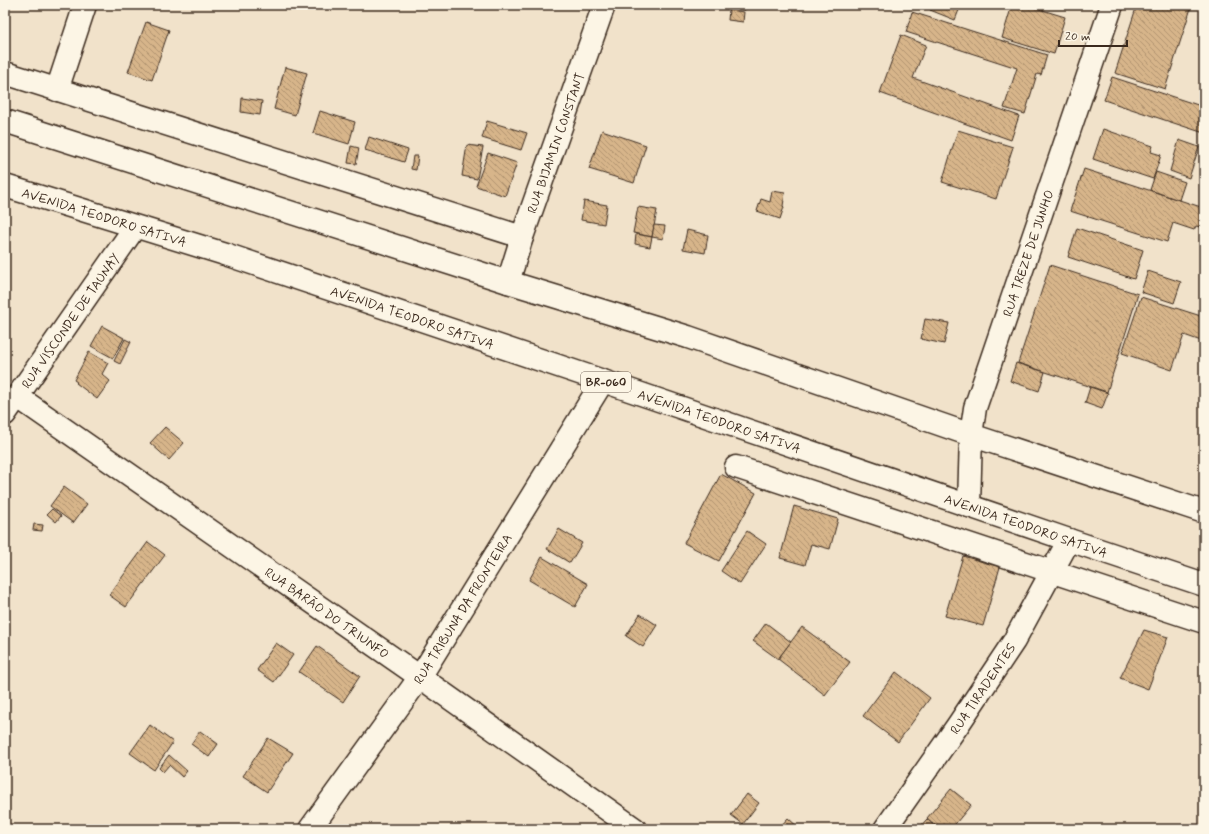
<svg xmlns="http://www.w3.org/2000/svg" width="1209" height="834" font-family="Mynerve,sans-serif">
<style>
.building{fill:url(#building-back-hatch);stroke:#3b2a1e}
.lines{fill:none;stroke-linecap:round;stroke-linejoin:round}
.street-casing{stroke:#3b2a1e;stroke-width:25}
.primary-casing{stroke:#3b2a1e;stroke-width:25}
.street{stroke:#fcf5e5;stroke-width:22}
.primary{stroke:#fcf5e5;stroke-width:22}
.labels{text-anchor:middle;stroke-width:3;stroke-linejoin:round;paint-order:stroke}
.shield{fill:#fcf5e5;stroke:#75675a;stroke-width:1}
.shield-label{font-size:12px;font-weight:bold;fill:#3b2a1e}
.street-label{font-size:13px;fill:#3b2a1e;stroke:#fcf5e5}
</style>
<defs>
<pattern id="building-back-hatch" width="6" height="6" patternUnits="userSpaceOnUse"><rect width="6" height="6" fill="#d7b58a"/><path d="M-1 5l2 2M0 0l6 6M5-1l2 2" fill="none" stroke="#b09370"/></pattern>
</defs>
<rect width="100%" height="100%" fill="#f1e2ca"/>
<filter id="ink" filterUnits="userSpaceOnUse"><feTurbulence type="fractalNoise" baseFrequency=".025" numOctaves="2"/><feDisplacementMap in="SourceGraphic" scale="8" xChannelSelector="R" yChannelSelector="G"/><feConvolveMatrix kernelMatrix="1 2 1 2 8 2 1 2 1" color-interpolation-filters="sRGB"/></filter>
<g filter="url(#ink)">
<!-- building -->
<g class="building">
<path d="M728,5H746L745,10L728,6Z"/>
<path d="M933,5H961L955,20L930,10Z"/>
<path d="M1012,5H1026L1065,17L1054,54L1002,38Z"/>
<path d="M1137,5H1192L1165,89L1115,73Z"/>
<path d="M729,10L744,12L743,22L728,20Z"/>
<path d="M912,12L1047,55L1041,75L1037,74L1025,114L1004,108L1017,68L906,32Z"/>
<path d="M146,22L169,30L152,80L128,72Z"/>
<path d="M901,35L926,45L913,78L1019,116L1011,140L880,93Z"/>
<path d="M285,67L307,73L295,115L274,109Z"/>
<path d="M1112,77L1204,107V133L1104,100Z"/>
<path d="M242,98L262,101L260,115L241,112Z"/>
<path d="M320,111L355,122L349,144L313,133Z"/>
<path d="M487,121L527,133L521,150L482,138Z"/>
<path d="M1103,129L1153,146L1151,152L1161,155L1153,179L1093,159Z"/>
<path d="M602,130L646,145L634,183L589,169Z"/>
<path d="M958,130L1013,147L996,199L942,182Z"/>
<path d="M369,137L408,150L404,162L365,150Z"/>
<path d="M1179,140L1199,147L1189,178L1170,171Z"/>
<path d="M467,145L483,147L477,179L462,176Z"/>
<path d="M351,146L359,148L356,164L348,163Z"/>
<path d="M488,153L517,163L505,196L476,186Z"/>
<path d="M413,156H418L416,170L411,169Z"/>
<path d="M1084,169L1204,208V228L1196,226L1194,230L1173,223L1167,242L1070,211Z"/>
<path d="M1156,172L1185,182L1179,200L1150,190Z"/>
<path d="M772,191L785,193L783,206L784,207L780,219L757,211L761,199L770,202Z"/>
<path d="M584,201L607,205L604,224L581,220Z"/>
<path d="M638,207L657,210L652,237L633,233Z"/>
<path d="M654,225L665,226L663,239L652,237Z"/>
<path d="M1077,228L1143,250L1134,279L1068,257Z"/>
<path d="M687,230L708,235L705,253L683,249Z"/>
<path d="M636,234L652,237L650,247L635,244Z"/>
<path d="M1050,265L1138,294L1107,392L1018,363Z"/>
<path d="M1148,271L1181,282L1174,303L1141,292Z"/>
<path d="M1141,297L1204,317V342L1184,335L1172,370L1122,353Z"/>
<path d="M925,319L949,323L944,344L921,339Z"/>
<path d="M102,326L124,338L113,358L91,346Z"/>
<path d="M125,339L131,342L120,364L114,361Z"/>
<path d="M89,352L108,363L102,374L110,381L97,399L76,383L77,382L74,380Z"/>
<path d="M1016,363L1045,372L1039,391L1010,381Z"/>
<path d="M1090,387L1108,393L1102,409L1085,403Z"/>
<path d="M165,427L184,443L169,460L150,443Z"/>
<path d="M721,474L756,493L719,561L684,543Z"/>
<path d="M64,487L87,504L73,523L50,506Z"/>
<path d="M794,506L838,519L830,549L811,544L805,565L780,558Z"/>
<path d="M52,509L61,516L56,522L47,514Z"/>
<path d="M34,524L43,525L42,531L33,530Z"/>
<path d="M559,529L582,543L570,563L547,549Z"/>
<path d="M747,531L766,544L740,584L721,571Z"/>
<path d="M148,542L165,555L126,607L109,595Z"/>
<path d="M963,556L1000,567L983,626L945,616Z"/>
<path d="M542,557L588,584L575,607L529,580Z"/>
<path d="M640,614L657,625L643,647L626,636Z"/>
<path d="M766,623L791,642L778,659L753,641Z"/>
<path d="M802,627L850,662L825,695L778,659Z"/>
<path d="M1144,630L1168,637L1148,689L1120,678Z"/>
<path d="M276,643L293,655L274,682L257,670Z"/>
<path d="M317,646L360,676L343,702L299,672Z"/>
<path d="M896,672L930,698L898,742L863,716Z"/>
<path d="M150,725L173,742L154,770L130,753Z"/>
<path d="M200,731L218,744L209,757L191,744Z"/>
<path d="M268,738L293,753L267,792L243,776Z"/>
<path d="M169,755L187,771L182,777L169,765L163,772L159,768Z"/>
<path d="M951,789L971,805L951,829H940L927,818Z"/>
<path d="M747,794L759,803L743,824L731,815Z"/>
<path d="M788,818L800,829H778Z"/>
<path d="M927,819L938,829H918Z"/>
</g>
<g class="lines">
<!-- street casing -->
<g class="street-casing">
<g id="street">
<path d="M5,73L522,237"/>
<path d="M57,90L85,5"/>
<path id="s1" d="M508,282L522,237L604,5"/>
<path id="s2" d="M18,397L420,677L635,829"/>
<path id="s3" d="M5,414L135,227"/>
<path d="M736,467L1204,622"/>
<path id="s4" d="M969,506L971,435L975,408L1112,5"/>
<path id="s5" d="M310,829L420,677L603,381"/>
<path id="s6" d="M885,829L958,725L1014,641L1069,540"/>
</g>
</g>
<!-- primary casing -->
<g class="primary-casing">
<g id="primary">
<path d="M5,121L508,282L688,337L971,435L1204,512"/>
<path id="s7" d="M5,186L225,254L603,381L1069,540L1204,585"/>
</g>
</g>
<!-- street -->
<use href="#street" class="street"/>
<!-- primary -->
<use href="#primary" class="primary"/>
</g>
</g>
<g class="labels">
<!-- shield labels -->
<rect class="shield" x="581" y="372" width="50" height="20" rx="3"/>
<g class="shield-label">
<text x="606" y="386">BR-060</text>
</g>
<!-- street labels -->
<g class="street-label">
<text dy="5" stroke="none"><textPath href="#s1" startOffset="147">RUA BIJAMIN CONSTANT</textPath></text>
<text dy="5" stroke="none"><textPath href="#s7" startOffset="104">AVENIDA TEODORO SATIVA</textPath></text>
<text dy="5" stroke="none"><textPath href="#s4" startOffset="262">RUA TREZE DE JUNHO</textPath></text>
<text dy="5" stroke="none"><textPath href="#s7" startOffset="428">AVENIDA TEODORO SATIVA</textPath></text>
<text dy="5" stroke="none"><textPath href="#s3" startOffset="114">RUA VISCONDE DE TAUNAY</textPath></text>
<text dy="5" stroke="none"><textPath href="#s7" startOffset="752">AVENIDA TEODORO SATIVA</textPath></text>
<text dy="5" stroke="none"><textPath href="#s7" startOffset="1076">AVENIDA TEODORO SATIVA</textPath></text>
<text dy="5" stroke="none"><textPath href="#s5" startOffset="268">RUA TRIBUNA DA FRONTEIRA</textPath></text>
<text dy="5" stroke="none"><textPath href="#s2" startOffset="377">RUA BARÃO DO TRIUNFO</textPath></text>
<text dy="5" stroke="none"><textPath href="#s6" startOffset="171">RUA TIRADENTES</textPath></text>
</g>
</g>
<!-- margin -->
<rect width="1209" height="834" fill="none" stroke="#fcf5e5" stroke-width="20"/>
<rect x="10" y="10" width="1189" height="814" fill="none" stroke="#3b2a1e" stroke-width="1.5" filter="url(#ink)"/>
<!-- scale -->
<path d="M1059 40v6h68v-6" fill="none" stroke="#3b2a1e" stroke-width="2"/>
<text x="1065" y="40" font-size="12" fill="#3b2a1e" stroke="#fcf5e5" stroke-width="3" paint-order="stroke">20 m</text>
</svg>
